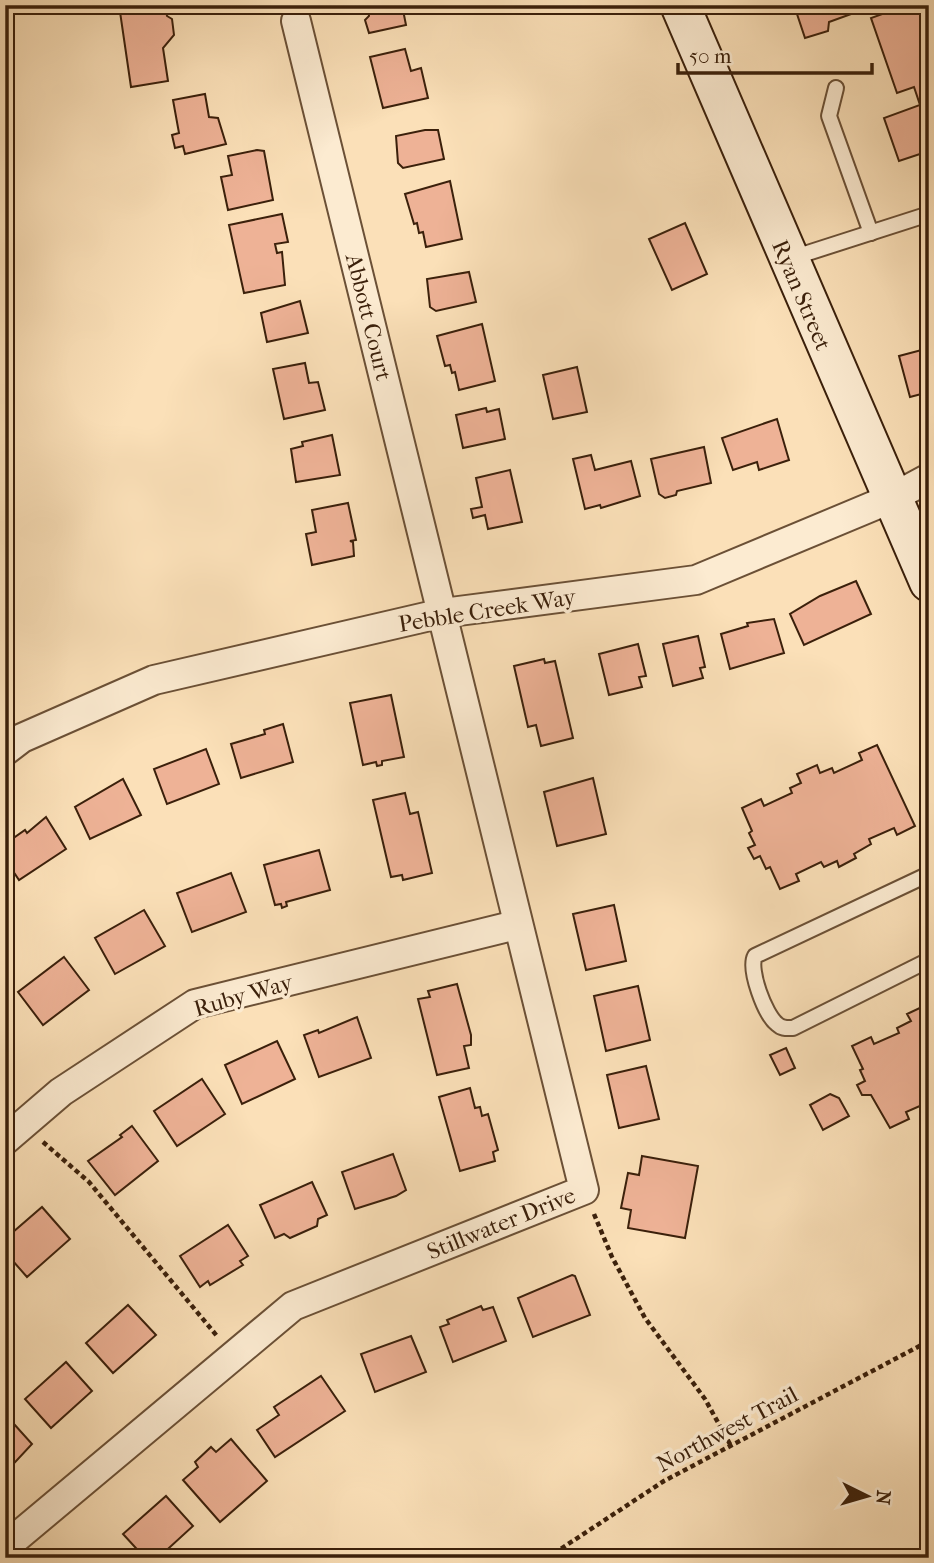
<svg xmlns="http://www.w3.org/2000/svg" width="934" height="1563" font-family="'IM FELL French Canon',serif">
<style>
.building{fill:#eeb296;stroke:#3b200b;stroke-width:2}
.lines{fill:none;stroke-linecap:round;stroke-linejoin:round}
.lane-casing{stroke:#6b5036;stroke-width:18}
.street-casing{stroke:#6b5036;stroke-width:32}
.secondary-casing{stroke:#3b200b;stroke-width:42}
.path{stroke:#3b200b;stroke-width:4.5;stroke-dasharray:5 3.5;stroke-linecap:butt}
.lane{stroke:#fcebd1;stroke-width:14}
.street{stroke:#fcebd1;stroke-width:28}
.secondary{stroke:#fcebd1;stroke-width:38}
.labels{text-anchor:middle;stroke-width:7;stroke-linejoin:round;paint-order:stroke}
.street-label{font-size:23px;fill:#3b200b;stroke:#fcebd1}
</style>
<rect width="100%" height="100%" fill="#fbe0b8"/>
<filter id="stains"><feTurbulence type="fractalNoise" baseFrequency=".00286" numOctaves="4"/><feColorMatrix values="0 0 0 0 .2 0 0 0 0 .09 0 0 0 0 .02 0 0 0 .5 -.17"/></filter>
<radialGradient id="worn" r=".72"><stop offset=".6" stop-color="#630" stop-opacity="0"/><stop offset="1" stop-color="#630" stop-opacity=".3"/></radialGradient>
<!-- building -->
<g class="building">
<path d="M119,5H165L167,16L172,19L174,35L163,48L168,81L131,87Z"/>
<path d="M402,5L406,25L369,33L365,20L369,16L368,6Z"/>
<path d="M794,5H876L829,22L828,31L805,38Z"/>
<path d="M889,5H929V151L899,161L884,118L920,105L914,87L897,93L871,18L891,11Z"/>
<path d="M405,49L411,71L421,68L428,98L383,108L370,57Z"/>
<path d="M205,94L209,117L218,118L226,144L185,154L183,146L175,148L172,135L179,133L173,100Z"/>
<path d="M425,130H438L444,159L403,168L398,163L396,136Z"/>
<path d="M257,150L264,151L273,200L228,210L221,177L232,175L228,156Z"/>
<path d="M450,181L462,239L426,247L423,232L419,233L417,223L414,224L405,194Z"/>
<path d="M282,214L288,242L275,244L277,253L282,252L285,285L244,293L229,225Z"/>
<path d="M685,223L707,274L672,290L649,239Z"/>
<path d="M469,272L476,302L436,311L430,307L427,279Z"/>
<path d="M300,301L308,333L267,342L261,313Z"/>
<path d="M482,324L495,381L459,390L455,372L452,373L450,365L445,366L437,336Z"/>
<path d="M929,348V392L910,397L899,356Z"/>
<path d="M305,363L309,383L318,382L325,410L284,419L273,369Z"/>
<path d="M577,367L587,412L553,419L543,375Z"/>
<path d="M486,408L487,412L499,409L505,439L463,448L456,415Z"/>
<path d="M777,419L789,460L759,470L757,462L733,470L722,438Z"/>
<path d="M332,435L340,475L296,482L291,449L303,446L302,442Z"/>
<path d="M704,447L711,483L677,491L676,495L665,498L659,494L651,459Z"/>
<path d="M591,455L595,470L631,461L640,496L601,508L600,505L585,509L573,459Z"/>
<path d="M510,470L522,522L488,529L485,515L473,518L471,509L482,507L476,478Z"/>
<path d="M348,503L356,540L350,541L353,542L354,556L312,565L306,534L316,532L312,510Z"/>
<path d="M856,581L871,614L804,645L790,614L820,596Z"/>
<path d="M774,619L784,653L730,669L721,634L748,626L747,623Z"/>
<path d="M698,636L705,667L700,668L703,678L673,686L663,644Z"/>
<path d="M638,644L646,676L639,677L642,687L609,695L599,654Z"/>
<path d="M544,659L545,663L555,661L573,738L541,746L536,725L528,727L514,666Z"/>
<path d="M391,695L404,757L382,761V765L377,766L376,762L363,765L350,703Z"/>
<path d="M283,724L293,762L241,778L231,744L265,734L264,730Z"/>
<path d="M877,745L915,826L897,835L894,828L869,839L871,844L854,854L856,858L839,867L837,861L824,867L821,862L796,874L799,881L780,889L770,867L766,869L760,856L754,859L748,848L755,845L749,833L752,831L742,808L761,799L764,806L792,793L790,788L801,783L797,774L817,765L820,773L832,768L834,773L862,760L859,753Z"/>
<path d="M206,749L219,784L167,804L154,769Z"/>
<path d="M593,778L606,834L557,846L544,792Z"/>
<path d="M123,779L141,815L90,839L75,807Z"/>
<path d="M405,793L410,814L418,812L432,873L403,880L402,875L391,877L373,800Z"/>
<path d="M46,817L66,849L19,880L5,859V844L25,830L27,833Z"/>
<path d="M319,850L330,890L286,902L287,906L282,908L281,904L275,905L264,865Z"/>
<path d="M231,873L246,912L192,932L177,893Z"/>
<path d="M614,905L626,961L586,970L573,914Z"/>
<path d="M144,910L165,946L115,974L95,938Z"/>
<path d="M64,957L89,990L43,1025L18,992Z"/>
<path d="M457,984L471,1035V1045L464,1046L469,1068L437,1075L418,999L430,997L428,991Z"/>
<path d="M638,986L650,1040L606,1051L594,996Z"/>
<path d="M924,1006L929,1012V1102L906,1112L909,1119L890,1128L871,1095H862L857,1085L865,1081L860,1070L863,1069L852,1046L871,1037L874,1044L899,1033L897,1028L911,1021L907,1014Z"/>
<path d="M357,1017L371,1058L319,1077L304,1035L318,1030L319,1033Z"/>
<path d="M277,1041L295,1079L242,1104L225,1065Z"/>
<path d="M786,1048L795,1068L780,1075L770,1055Z"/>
<path d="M646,1066L659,1119L619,1128L607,1075Z"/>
<path d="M202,1079L225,1114L177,1146L154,1111Z"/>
<path d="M470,1088L475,1108L480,1107L482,1116L488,1114L498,1150L493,1152L495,1161L460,1171L439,1097Z"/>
<path d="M830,1094L839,1098L849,1116L823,1130L810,1105Z"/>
<path d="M132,1126L158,1161L115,1195L88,1161L122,1137L120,1135Z"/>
<path d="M393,1154L406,1190L396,1196L355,1209L342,1172Z"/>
<path d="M642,1156L698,1166L685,1238L628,1228L631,1210L621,1208L628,1173L639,1175Z"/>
<path d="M312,1182L327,1215L318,1219L317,1226L290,1238L284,1234L275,1238L260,1205Z"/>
<path d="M42,1207L70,1239L27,1277L5,1252V1239Z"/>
<path d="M228,1225L248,1256L240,1261L243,1265L210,1285L208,1281L200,1287L180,1256Z"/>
<path d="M572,1275L575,1276L590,1315L533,1337L518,1298Z"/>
<path d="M128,1305L156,1335L113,1373L86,1343Z"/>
<path d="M481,1306L483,1310L493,1307L506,1341L453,1362L440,1327L449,1324L447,1320Z"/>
<path d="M411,1336L426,1372L375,1392L361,1354Z"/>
<path d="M66,1362L92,1391L51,1428L25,1399Z"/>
<path d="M321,1376L345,1411L275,1457L257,1430L279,1415L274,1407Z"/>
<path d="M5,1414L32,1444L5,1473Z"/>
<path d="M231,1439L267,1481L220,1522L183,1480L198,1467L195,1462L211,1447L216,1452Z"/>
<path d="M166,1496L193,1526L158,1558H145L123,1534Z"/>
</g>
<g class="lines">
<!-- lane casing -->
<g class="lane-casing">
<g id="lane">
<path d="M836,88L829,116L871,233"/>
<path d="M792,258L929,214"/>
<path d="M929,874L755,956C748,969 765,1015 777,1024C782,1029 787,1028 793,1028L929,960"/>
</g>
</g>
<!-- street casing -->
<g class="street-casing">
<g id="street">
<path d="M5,751L22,738L154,680L443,613L696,580L890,499L929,478"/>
<path d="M5,1140L61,1092L195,1004L516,925"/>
<path d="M5,1547L293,1306L584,1190L296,21"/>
</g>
</g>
<!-- secondary casing -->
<g class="secondary-casing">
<path id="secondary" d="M680,5L929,582"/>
</g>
<!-- path -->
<g class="path">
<path d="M43,1142L89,1182L217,1336"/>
<path d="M594,1214L612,1257L645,1318L705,1399L731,1446"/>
<path d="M547,1558L664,1481L929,1341"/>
</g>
<!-- lane -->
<use href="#lane" class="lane"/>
<!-- street -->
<use href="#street" class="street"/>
<!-- secondary -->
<use href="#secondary" class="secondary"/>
</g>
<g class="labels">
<!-- street labels -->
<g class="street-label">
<text transform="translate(802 295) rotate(67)" y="8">Ryan Street</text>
<text transform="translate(369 317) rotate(76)" y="8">Abbott Court</text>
<text transform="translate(487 610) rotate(-9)" y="8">Pebble Creek Way</text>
<text transform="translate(243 995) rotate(-16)" y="8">Ruby Way</text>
<text transform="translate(501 1223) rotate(-22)" y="8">Stillwater Drive</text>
<text transform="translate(727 1429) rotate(-28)" y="8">Northwest Trail</text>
</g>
</g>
<!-- margin -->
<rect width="934" height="1563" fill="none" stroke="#fbe0b8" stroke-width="28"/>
<rect x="7" y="7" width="920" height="1549" fill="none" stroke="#3b200b" stroke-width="3.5"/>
<rect x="14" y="14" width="906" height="1535" fill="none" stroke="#3b200b" stroke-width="2"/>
<!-- north arrow -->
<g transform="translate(867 1496) rotate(95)" stroke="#fcebd1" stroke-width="5" paint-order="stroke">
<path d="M0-5L12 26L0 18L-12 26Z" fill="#3b200b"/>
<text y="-10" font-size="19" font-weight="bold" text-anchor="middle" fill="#3b200b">N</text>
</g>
<!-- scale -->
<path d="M678 63v10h194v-10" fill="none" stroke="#3b200b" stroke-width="3.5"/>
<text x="689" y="63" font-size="21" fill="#3b200b" stroke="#fcebd1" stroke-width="5" paint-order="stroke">50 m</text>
<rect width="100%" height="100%" filter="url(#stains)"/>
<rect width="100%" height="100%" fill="url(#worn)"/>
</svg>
